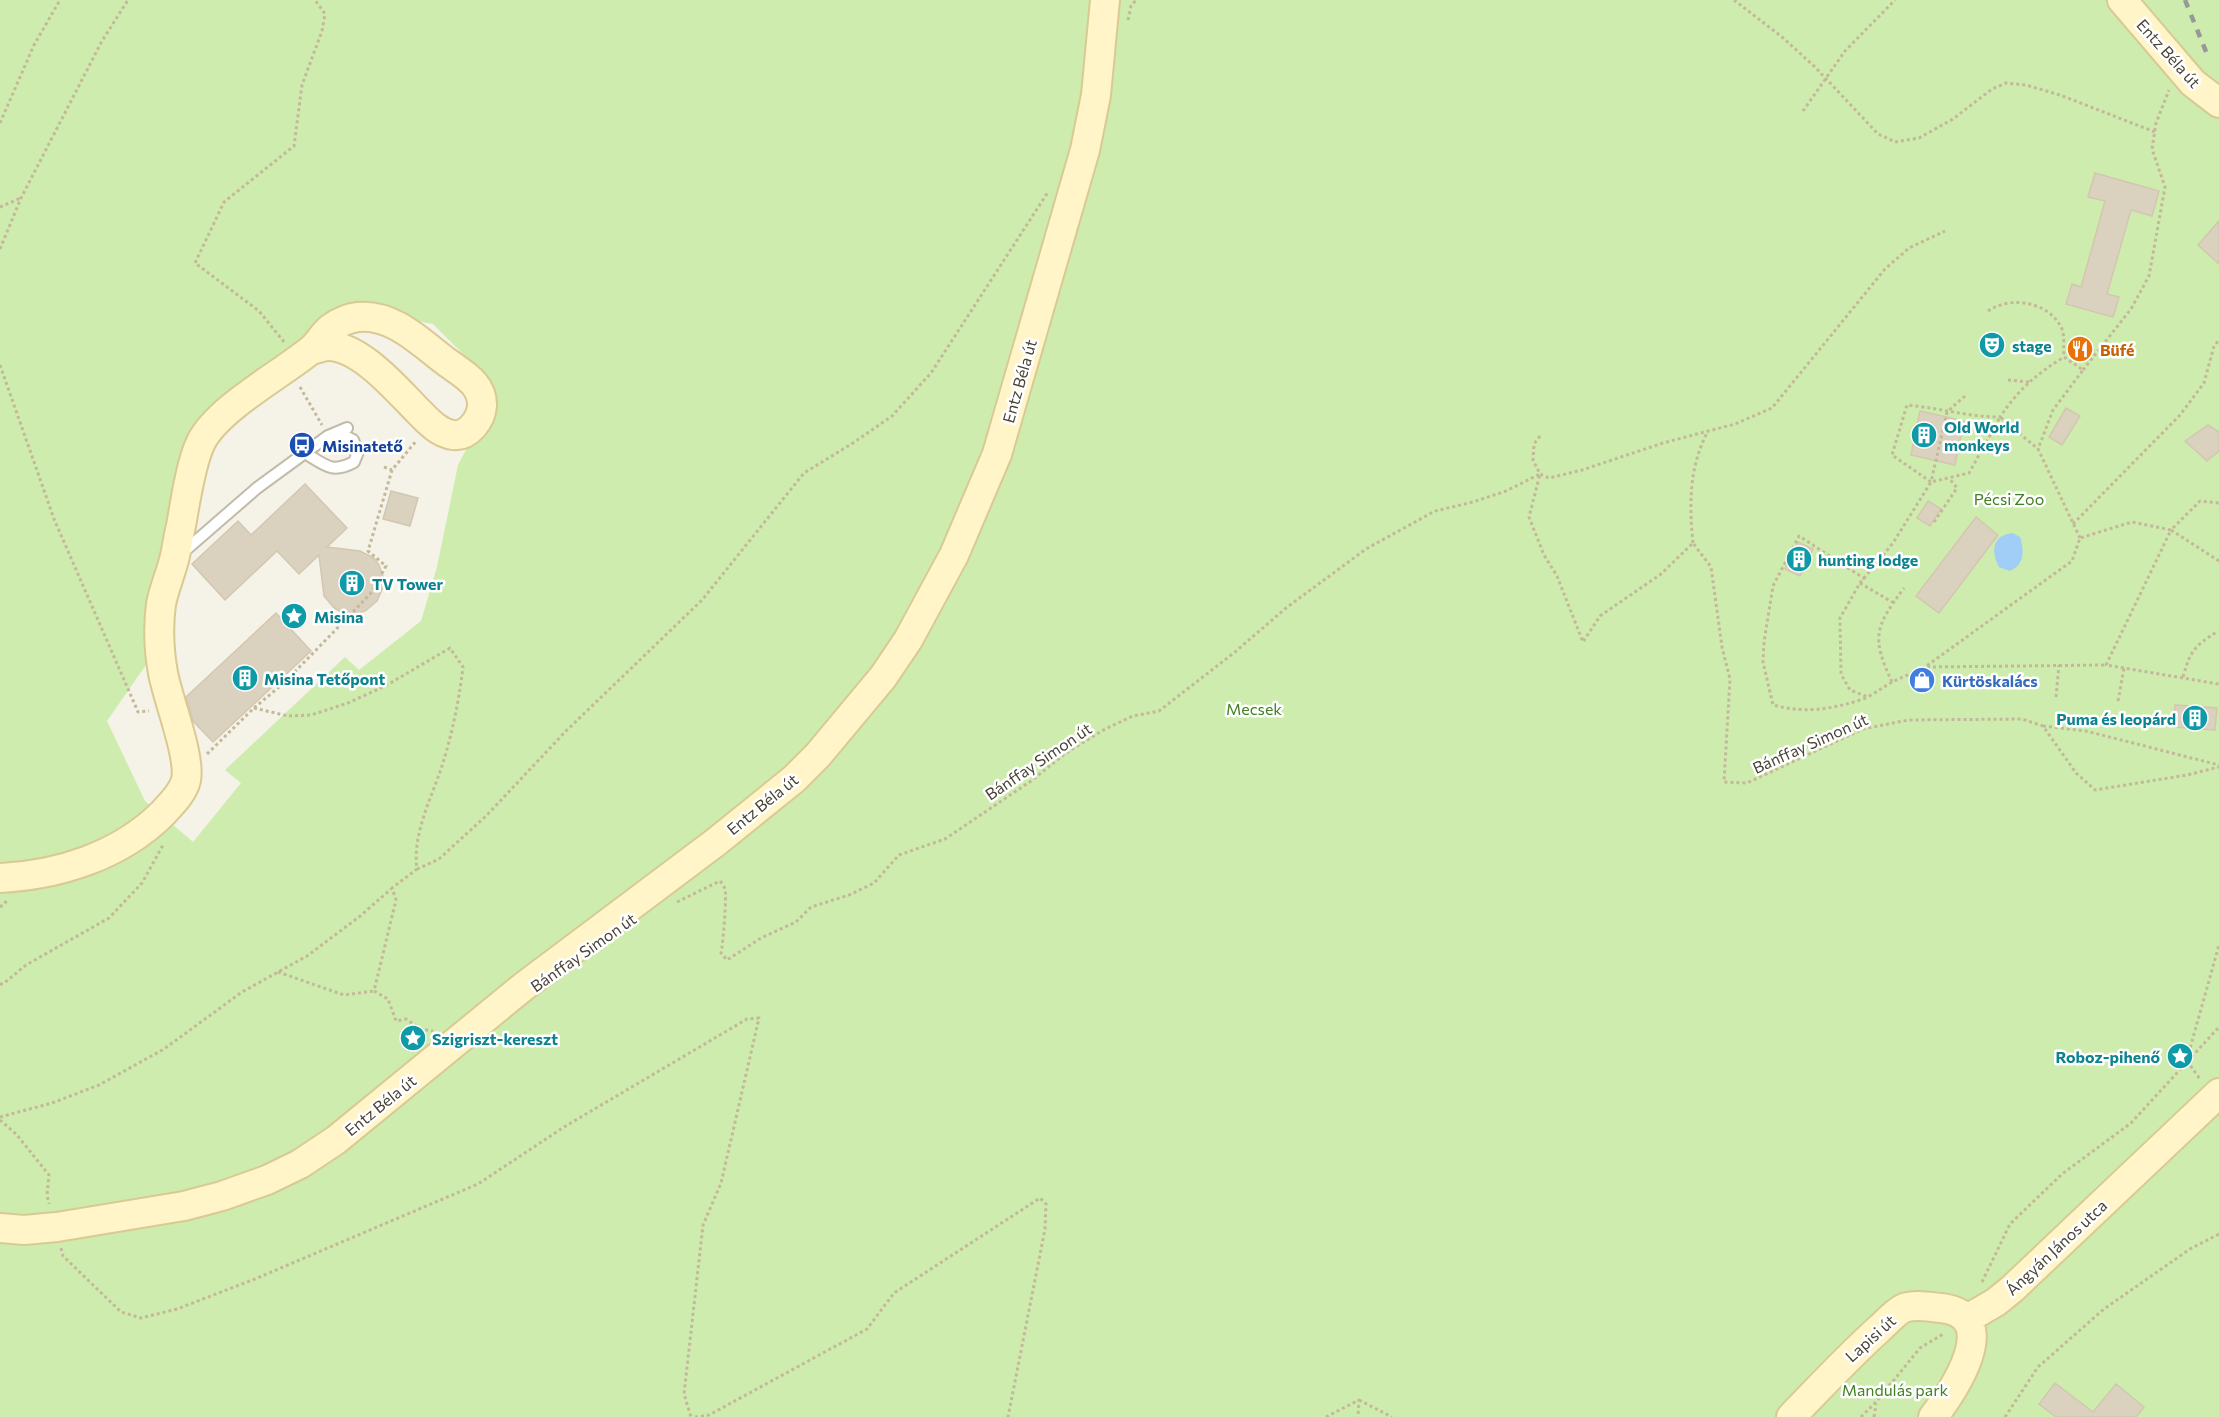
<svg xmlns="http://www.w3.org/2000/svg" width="2219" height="1417" font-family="Commissioner,sans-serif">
<rect width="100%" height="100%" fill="#f5f2e8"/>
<path fill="#cdecae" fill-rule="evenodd" d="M0 0H2219V1417H0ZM362 311 433 324 470 361 488 395V408L458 465 437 567 421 621 359 670 345 657 225 770 241 783 193 842 145 801 107 721 159 646 215 423Z"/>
<path fill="#a0cef6" d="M2013 533 2020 537C2024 551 2025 564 2010 571L1999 567C1990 550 1993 535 2013 533Z"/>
<path fill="#dbd1bf" stroke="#d3c7af" stroke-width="1.5" d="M2095 173 2159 191 2152 216 2131 210 2107 294 2119 297 2113 317 2066 304 2072 284 2081 287 2105 201 2088 197Z
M2219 221V264L2198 245Z
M2077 339 2091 349 2083 360 2069 350Z
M2066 408 2080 416 2062 445 2049 437Z
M1920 411 1964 421 1955 465 1911 455Z
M2208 425 2219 432V451L2207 461 2185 441Z
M305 484 347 528 327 547 360 551 374 558 379 565 384 579 383 587 377 601 365 611 357 613 341 612 334 608 324 596 319 555 299 574 277 551 225 600 192 564 238 521 251 535Z
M391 491 418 498 410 526 383 519Z
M1928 501 1941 509 1930 526 1917 518Z
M1976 517 1998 535 1939 613 1916 596Z
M1798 542 1813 549 1800 576 1785 569Z
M276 613 311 651 213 742 193 721 186 697Z
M2175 705 2217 708 2215 730 2173 727Z
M2055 1383 2093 1412 2116 1384 2144 1407 2136 1417H2056L2039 1404Z"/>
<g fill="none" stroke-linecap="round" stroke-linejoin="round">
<defs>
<path id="lane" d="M305 453C325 465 332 474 354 462L358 452 353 440 341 434 335 435
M181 554 257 488 328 436 347 428"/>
<path id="secondary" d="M2122 0 2193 83 2219 103
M0 878C59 875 120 856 163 813 171 804 183 793 186 780 191 757 168 700 163 673 159 651 158 627 161 604 164 589 170 575 174 560 177 549 178 537 181 526 185 503 191 462 201 442 218 408 282 374 312 349 319 343 323 334 331 328 338 323 349 318 358 317 393 313 422 344 448 363 463 374 483 384 482 406 481 420 468 437 453 435 439 433 429 422 420 413 398 391 361 346 328 346 323 346 316 349 311 350
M0 1228 24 1230 57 1227 184 1206 222 1196 267 1180 300 1164 336 1140 523 987 716 842 794 779 818 755 883 677 908 640 954 555 997 454 1085 150 1096 95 1105 0
M1967 1319 1996 1302 2012 1289 2219 1093
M1791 1417C1820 1387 1848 1357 1879 1329 1887 1322 1895 1312 1904 1308 1915 1304 1930 1307 1941 1308 2004 1315 1954 1391 1933 1417"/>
</defs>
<use href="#lane" stroke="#c2bbaa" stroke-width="14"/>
<use href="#secondary" stroke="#d9ca94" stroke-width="32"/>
<path stroke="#c5b89a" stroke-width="3" stroke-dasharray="3 3" stroke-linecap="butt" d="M1734 0 1782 37 1815 67 1878 134 1895 142 1919 138 1953 119 1992 89 2006 83 2026 85 2060 95 2155 132
M1128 20 1131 6 1136 0
M1803 111 1845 51 1895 0
M0 123 34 45 60 0
M0 207 21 198
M0 249 21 198 102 41 128 0
M1988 311C2011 295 2050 302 2062 329 2065 337 2063 348 2064 357
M284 342 259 311 195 263 224 202 294 146 302 85 322 31 325 14 315 0
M0 365 54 519 138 712 149 711
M2083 370 2131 309 2149 276 2165 187 2152 149 2156 123 2169 90
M2008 380 2029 382
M300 387 322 425
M1965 396 1947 412 1931 482 1892 455 1907 405C1939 408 1969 417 2000 417 2019 389 2035 375 2064 357L2083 370 2053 410 2038 449
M1540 436 1534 444 1533 460 1540 474 1549 478 1582 470 1663 443 1735 424 1772 408 1885 269 1909 248 1945 231
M384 467 392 470
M1934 522 1957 488 1949 478
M2073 524 2180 415 2204 383 2214 346 2219 340
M2080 538 2038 449 2000 417 1969 473 1931 482 1893 543 1860 583 1840 618 1841 674 1850 690 1868 697 1892 682 1925 667 2072 561 2080 538 2132 522 2171 530 2200 501 2219 503
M1693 543C1689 503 1689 467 1708 431
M2219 561 2171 530 2106 665 2219 684
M1865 579 1799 536 1773 586 1764 642 1763 662 1773 705C1806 714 1834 709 1866 698
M1860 583 1892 602
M1927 667 2106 665
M2183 677C2191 649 2194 647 2218 631
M1892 682C1871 637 1875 627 1904 588
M2056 697 2059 665
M2118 701 2124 668
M254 708 288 716 311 715 348 703 387 685 450 648 463 667C459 701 452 734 442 766 431 799 412 835 417 869L392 888 396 900 374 991 388 999 396 1021 406 1019 421 1029 433 1031
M2043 726 2086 731 2219 765
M207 754 254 708 285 682 351 614 372 592 386 566 368 551 392 470 417 440
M417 869 439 859 487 815 566 731 702 600 804 473 853 443 892 416 931 373 1048 192
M677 902 720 881C722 883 724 886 725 889 727 894 723 945 721 953L727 960 761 938 796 922 811 907 849 895 874 883 899 855 945 839 1031 781 1066 753 1105 729 1133 716 1159 711 1235 652 1286 608 1366 549 1435 511 1473 502 1506 491 1540 474 1529 517 1544 555 1557 576 1583 642 1600 616 1661 574 1693 543 1711 567 1722 647 1730 679 1724 782 1747 783 1863 729 1908 720 2022 719 2043 726 2076 773 2095 790 2187 775 2219 767
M0 907 8 900
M278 972 344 995 374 991
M0 984H3L26 965 109 918 142 883 163 845
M2187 1059 2219 945
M2187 1061 2200 1079
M0 1117 52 1103 99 1085 164 1049 242 992 307 956 359 917 391 889
M0 1120 17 1135 49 1175 47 1195 49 1204
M61 1248 63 1256 121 1312 141 1318 177 1309 255 1279 478 1184 564 1127 747 1019 759 1018 721 1183 703 1225 684 1394 691 1417
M1982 1282 2010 1224 2062 1174 2131 1123 2219 1027
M1359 1400 1392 1417
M695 1417 709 1415 867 1329 894 1293 1040 1198 1046 1204 1045 1229 1008 1417
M1326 1417 1359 1400 1358 1417
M1861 1417 1876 1402 1920 1348 1945 1333
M1874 1417 1876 1404
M2005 1417 2038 1367 2104 1309 2190 1249 2219 1234"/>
<use href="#lane" stroke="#fff" stroke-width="10"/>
<use href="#secondary" stroke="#fff5c8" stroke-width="28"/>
<path stroke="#989898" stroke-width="4.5" stroke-dasharray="8 8" stroke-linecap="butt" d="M2185 0 2209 59"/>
</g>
<defs>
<symbol id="theatre-disc" viewBox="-11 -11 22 22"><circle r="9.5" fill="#0f9aa8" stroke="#fff"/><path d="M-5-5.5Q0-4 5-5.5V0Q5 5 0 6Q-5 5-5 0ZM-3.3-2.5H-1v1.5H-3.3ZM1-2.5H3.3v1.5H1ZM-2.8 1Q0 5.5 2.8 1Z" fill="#fff"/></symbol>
<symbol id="restaurant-disc" viewBox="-11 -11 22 22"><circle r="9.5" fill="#e8710a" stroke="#fff"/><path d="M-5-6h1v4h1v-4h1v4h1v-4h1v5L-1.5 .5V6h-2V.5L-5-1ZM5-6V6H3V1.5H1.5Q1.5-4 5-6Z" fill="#fff"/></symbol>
<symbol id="building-disc" viewBox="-11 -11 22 22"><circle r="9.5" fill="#0f9aa8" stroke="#fff"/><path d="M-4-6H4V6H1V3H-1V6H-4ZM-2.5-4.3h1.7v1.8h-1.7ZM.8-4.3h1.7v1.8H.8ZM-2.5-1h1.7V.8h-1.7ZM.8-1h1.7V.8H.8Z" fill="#fff"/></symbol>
<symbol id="bus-disc" viewBox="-11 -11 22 22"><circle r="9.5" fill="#1a4fb4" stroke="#fff"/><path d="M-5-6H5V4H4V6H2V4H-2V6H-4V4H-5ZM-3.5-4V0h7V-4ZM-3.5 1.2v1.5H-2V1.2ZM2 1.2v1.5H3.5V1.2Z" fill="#fff"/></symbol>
<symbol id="sight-disc" viewBox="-11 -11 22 22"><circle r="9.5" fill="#0f9aa8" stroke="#fff"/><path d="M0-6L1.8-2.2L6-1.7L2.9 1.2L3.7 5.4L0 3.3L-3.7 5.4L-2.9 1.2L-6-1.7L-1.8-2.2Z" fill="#fff"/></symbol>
<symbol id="shop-disc" viewBox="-11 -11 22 22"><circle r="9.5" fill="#3f7fe0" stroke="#fff"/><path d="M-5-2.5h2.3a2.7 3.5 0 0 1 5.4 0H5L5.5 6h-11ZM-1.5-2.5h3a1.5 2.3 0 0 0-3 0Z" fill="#fff"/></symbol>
</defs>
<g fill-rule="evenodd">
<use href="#theatre-disc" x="1977" y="330" width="30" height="30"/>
<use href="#restaurant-disc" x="2065" y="334" width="30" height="30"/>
<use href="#building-disc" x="1909" y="420" width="30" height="30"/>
<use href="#bus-disc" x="287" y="430" width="30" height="30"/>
<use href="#building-disc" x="1784" y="544" width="30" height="30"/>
<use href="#building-disc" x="337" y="568" width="30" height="30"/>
<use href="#sight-disc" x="279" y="601" width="30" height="30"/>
<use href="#building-disc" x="230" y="663" width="30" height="30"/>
<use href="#shop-disc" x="1907" y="665" width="30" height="30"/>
<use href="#building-disc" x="2180" y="703" width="30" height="30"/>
<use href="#sight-disc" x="398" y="1023" width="30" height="30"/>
<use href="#sight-disc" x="2165" y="1041" width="30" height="30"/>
</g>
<g text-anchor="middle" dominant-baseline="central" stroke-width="5" stroke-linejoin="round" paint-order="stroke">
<g font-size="16" fill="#494336" stroke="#fff">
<text transform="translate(2169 53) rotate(48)">Entz Béla út</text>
<text transform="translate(1019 381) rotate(-74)">Entz Béla út</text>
<text transform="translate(1810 743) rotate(-24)">Bánffay Simon út</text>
<text transform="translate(1038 761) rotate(-34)">Bánffay Simon út</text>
<text transform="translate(762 804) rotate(-39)">Entz Béla út</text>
<text transform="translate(583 952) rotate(-35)">Bánffay Simon út</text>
<text transform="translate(380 1105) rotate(-39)">Entz Béla út</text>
<text transform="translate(2056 1247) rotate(-43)">Ángyán János utca</text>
<text transform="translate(1870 1338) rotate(-42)">Lapisi út</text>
</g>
<g font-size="16" font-weight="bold" fill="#0d838f" stroke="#fff" text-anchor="start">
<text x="2012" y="345">stage</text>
<text x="1944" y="426">Old World<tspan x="1944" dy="18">monkeys</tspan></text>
<text x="1818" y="559">hunting lodge</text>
<text x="372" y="583">TV Tower</text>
<text x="314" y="616">Misina</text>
<text x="264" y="678">Misina Tetőpont</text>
<text x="2176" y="718" text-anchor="end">Puma és leopárd</text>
<text x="432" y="1038">Szigriszt-kereszt</text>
<text x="2160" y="1056" text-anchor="end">Roboz-pihenő</text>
</g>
<g font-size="16" font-weight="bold" fill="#c56008" stroke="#fff" text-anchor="start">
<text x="2100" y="349">Büfé</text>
</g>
<g font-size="16" font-weight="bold" fill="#164399" stroke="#fff" text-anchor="start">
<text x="322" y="445">Misinatető</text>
</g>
<g font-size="16" fill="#428024" stroke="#fff">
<text x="2009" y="498">Pécsi Zoo</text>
<text x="1254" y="708">Mecsek</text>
<text x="1895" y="1389">Mandulás park</text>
</g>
<g font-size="16" font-weight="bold" fill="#366cbe" stroke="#fff" text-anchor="start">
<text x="1942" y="680">Kürtöskalács</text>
</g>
</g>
</svg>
